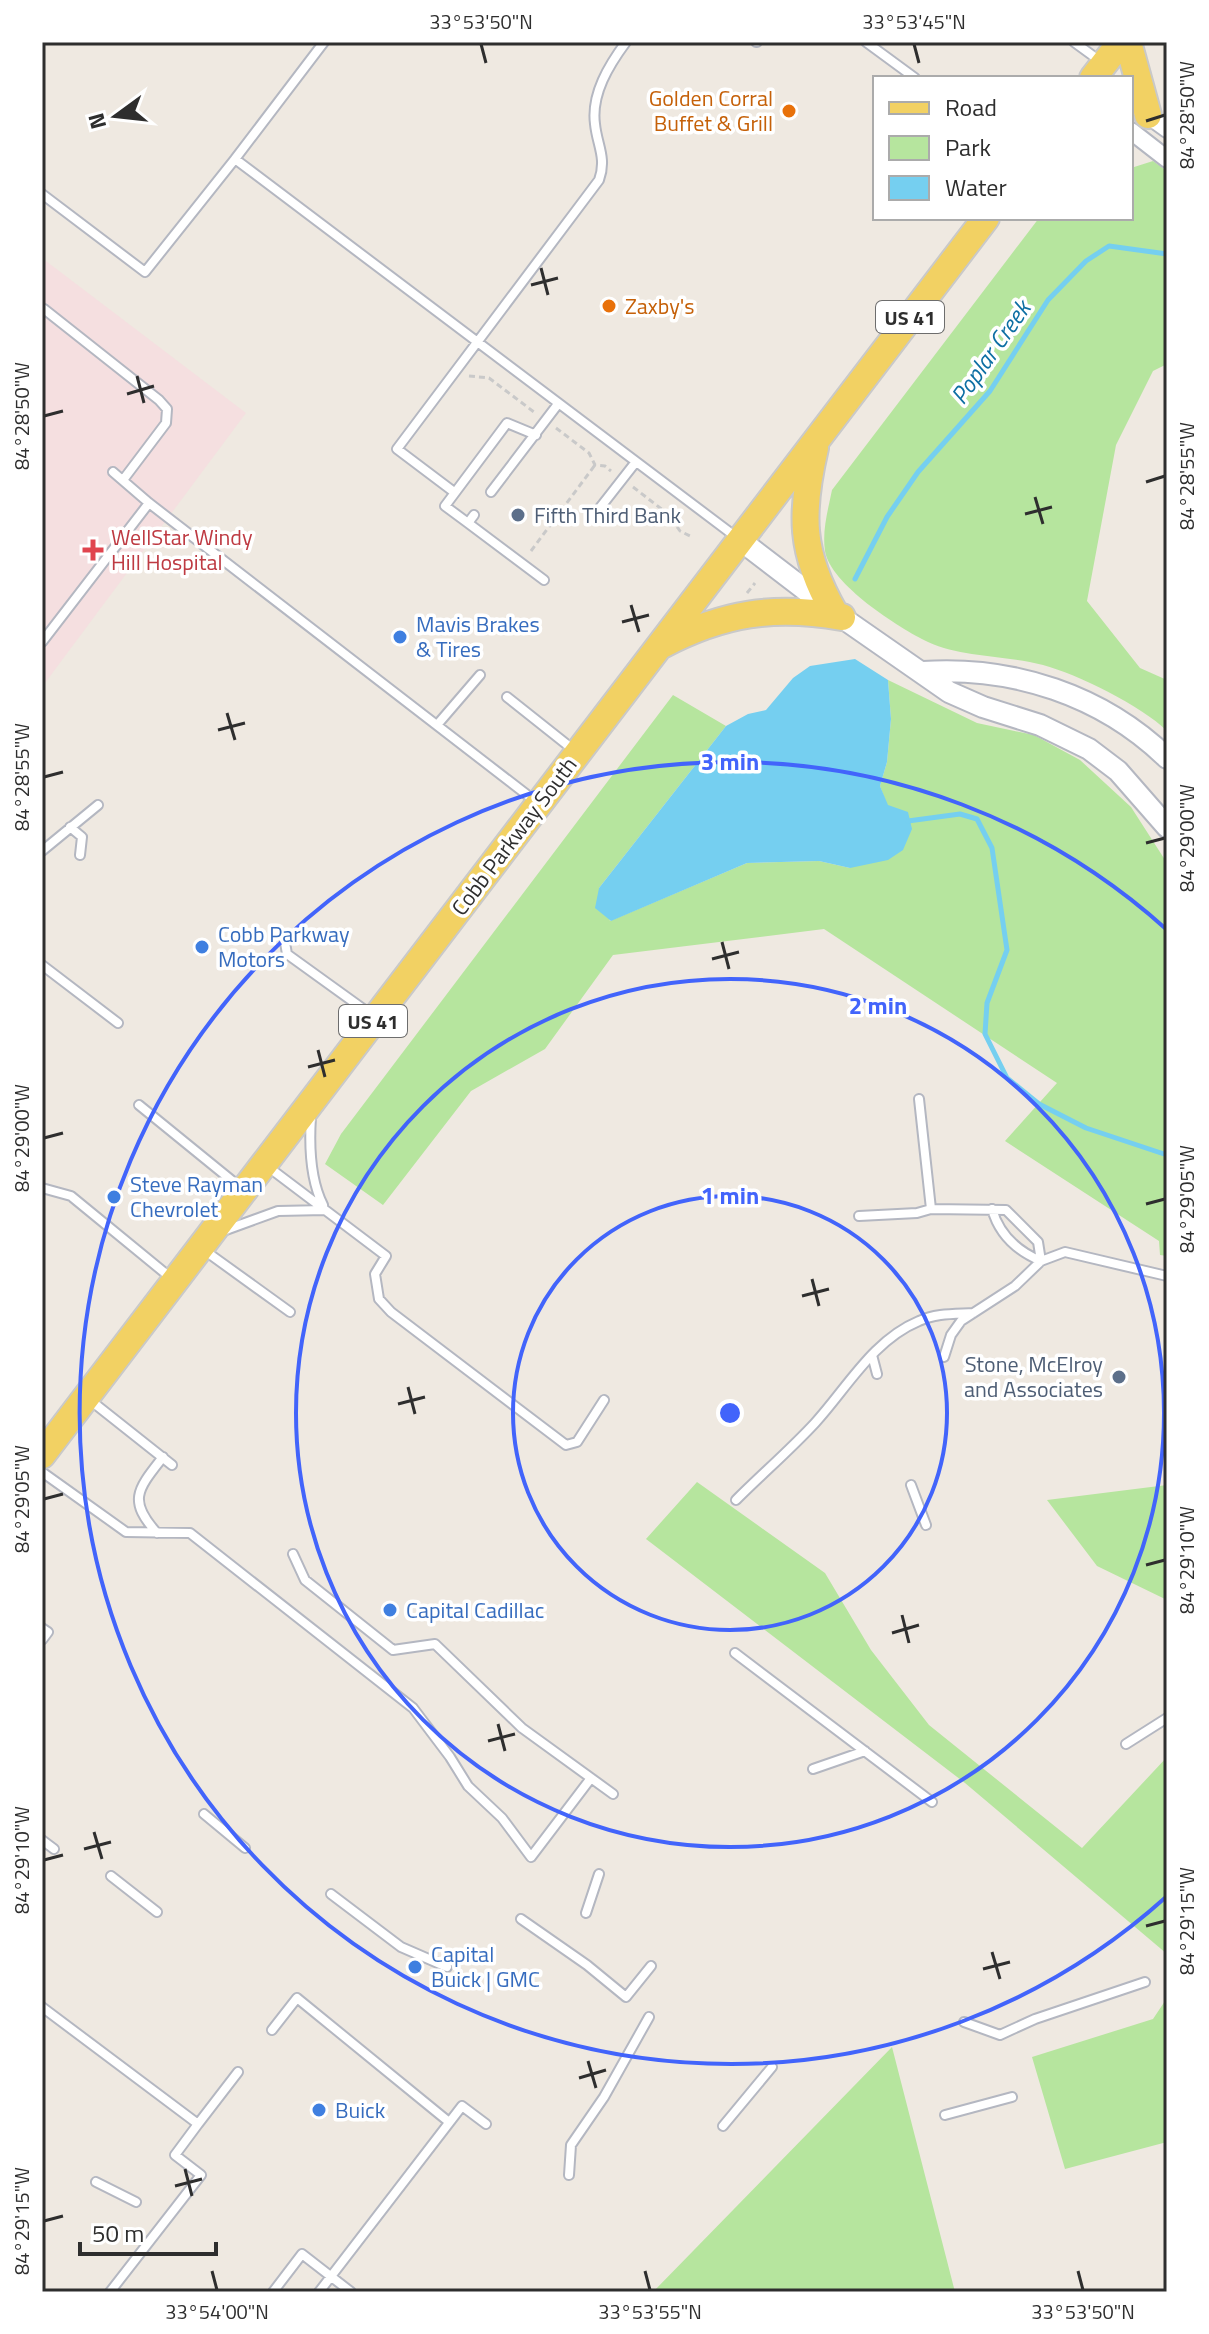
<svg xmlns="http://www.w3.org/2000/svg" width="1209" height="2334" font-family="'Titillium Web',sans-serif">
<rect width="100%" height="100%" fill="#efe9e1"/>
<path fill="#f5dfe0" d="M42 258 246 413 42 687Z"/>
<path fill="#b6e59e" d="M1153 161 1167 171V364L1153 371 1116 445 1087 601 1140 668 1167 680V731C1142 706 1077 674 1043 665 1006 655 963 658 928 642 899 628 830 584 825 551 822 530 828 510 832 490L1039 218H1131V168Z
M888 680 977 723 1034 735 1080 760 1131 807 1167 863V1256L1160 1255 1159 1241 1005 1141 1057 1083 824 929 613 955 545 1049 471 1091 383 1205 325 1164 341 1134 673 695 726 726 599 888 610 921 747 863 819 861 850 868 887 805 880 786 887 762 891 719Z
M697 1482 825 1573 871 1650 929 1725 1082 1848 1167 1757V1954L965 1783 646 1539Z
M1167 1485V1600L1097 1566 1047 1500Z
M1167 1998V2142L1065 2169 1032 2057 1153 2019Z
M892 2047 955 2292H653Z"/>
<path fill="#75cff0" d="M855 659 888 680 891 719 887 762 880 786 888 805 908 812 912 829 903 850 888 860 850 868 819 861 747 863 611 921 595 908 599 888 726 726 748 714 766 710 793 678 810 666Z"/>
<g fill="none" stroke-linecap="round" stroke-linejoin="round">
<path stroke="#75cff0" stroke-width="5" d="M855 579 887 517 918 472 990 391 1048 300 1086 261 1109 246 1167 254
M908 821 960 814 977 819 992 848 1007 950 987 1003 985 1034 1007 1078 1039 1104 1086 1128 1167 1155"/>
<defs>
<path id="service" d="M756 42H757
M866 42 915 78
M1074 42 1100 61
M235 159 736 537
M42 194 145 272 235 159 324 42
M44 309 159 400 167 409 166 423 123 480
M113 472 149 503 535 801
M454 492 397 449 599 180C607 158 597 145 595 124 591 94 609 65 626 42
M491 492 558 404
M599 509 635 463
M474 515 468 523 544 580
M468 523 445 506 507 423 536 435
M42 642 149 503
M507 697 575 751
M437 725 480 675
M70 827 82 837 80 855
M42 851 98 805
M284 937 287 954 373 1016
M42 965 118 1023
M919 1099 931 1209
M139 1105 241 1188
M311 1117C309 1147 310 1179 323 1205
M267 1166 386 1256 375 1274 379 1299 391 1312 566 1445 577 1442 604 1400
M42 1188 71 1196 171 1278
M992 1209C999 1234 1017 1251 1041 1261
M859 1216 917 1213 931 1209 1006 1210 1038 1242 1041 1261
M223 1231 278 1211 325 1210
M204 1250 290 1312
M872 1355 877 1374
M944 1357 951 1335 961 1321 1015 1286 1041 1261 1065 1252 1167 1276
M90 1400 172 1465
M42 1472 126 1532 190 1533 413 1708 450 1757 468 1786 502 1818 531 1857 591 1778
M911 1485 926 1525
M736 1500C762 1474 790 1450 815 1423 847 1388 873 1340 919 1321 936 1313 954 1314 973 1313
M157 1533C127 1500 138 1489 163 1457
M293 1554 305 1580 393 1650 435 1644 522 1728 613 1794
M42 1628 48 1632 42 1640
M735 1653 932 1802
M1126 1744 1167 1718
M813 1769 865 1751
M204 1814 245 1848
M42 1840 54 1849
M111 1876 157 1912
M331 1894 401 1947 447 1967
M586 1913 599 1874
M521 1919 587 1965 626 1997 651 1966
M42 2007 198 2124 175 2155 201 2175 110 2292
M964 2022 1000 2035 1035 2019 1145 1982
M272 2030 297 1998 449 2122
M945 2115 1012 2097
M198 2124 238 2072
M723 2126 772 2067
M569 2175 571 2145 604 2097 649 2017
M96 2182 136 2202
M273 2292 302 2254 351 2292
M319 2292 462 2106 486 2124"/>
<path id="minor" d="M1142 111 1167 129
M1131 131 1167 159"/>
<path id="tertiary" d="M740 540 834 612 949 692 983 707 1040 725 1089 749 1118 771 1167 827
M923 672C1013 666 1102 695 1167 758"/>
<path id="primary" d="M1128 42 1148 115
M1093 78 1121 42
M815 448C800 513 800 553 834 612
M662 645C723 613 774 605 842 617
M42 1455 986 218"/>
</defs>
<use href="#service" stroke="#b4b7c1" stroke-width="12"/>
<use href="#minor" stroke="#b4b7c1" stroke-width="20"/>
<use href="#tertiary" stroke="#b4b7c1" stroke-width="24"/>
<use href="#primary" stroke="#c9c9c9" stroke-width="30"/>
<path stroke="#c9c9c9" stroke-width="3" stroke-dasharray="6 4" stroke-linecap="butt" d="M469 376 489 378 534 412
M556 428 589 453 595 465 605 466 611 471
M633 487 668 514 680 531 690 536
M531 551 595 465
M747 593 755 583"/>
<use href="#service" stroke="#fff" stroke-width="8"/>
<use href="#minor" stroke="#fff" stroke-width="16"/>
<use href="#tertiary" stroke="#fff" stroke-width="20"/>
<use href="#primary" stroke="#f2d163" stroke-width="26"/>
</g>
<path fill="none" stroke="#2e2e2e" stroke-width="3" d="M481 44 486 63M914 44 919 63M1146 121 1165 115M541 268 548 295M531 285 558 278M137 376 144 403M127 394 154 386M44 416 63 411M1146 482 1165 476M1035 497 1043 524M1025 514 1052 507M631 605 639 632M622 622 649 615M227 713 235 740M218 730 245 723M44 777 63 772M1146 843 1165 838M722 942 729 969M712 959 739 952M318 1050 325 1077M308 1067 335 1060M44 1138 63 1133M1146 1204 1165 1199M812 1279 819 1306M802 1296 829 1289M408 1387 415 1414M398 1404 425 1397M44 1499 63 1494M1146 1565 1165 1560M902 1615 909 1643M892 1633 919 1625M498 1724 505 1751M488 1741 515 1734M94 1832 102 1859M84 1849 111 1842M44 1860 63 1855M1146 1926 1165 1921M992 1952 1000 1979M983 1969 1010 1962M588 2061 596 2088M579 2078 606 2070M185 2169 192 2196M175 2186 202 2179M44 2221 63 2216M212 2271 217 2290M645 2271 650 2290M1078 2271 1083 2290"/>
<g fill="none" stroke="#4264fb" stroke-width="4">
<circle cx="730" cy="1413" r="217"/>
<circle cx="730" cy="1413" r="434"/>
<path d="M1166 1897A651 651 0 1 1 1166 929"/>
</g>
<g fill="#e8710a" stroke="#fff" stroke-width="3">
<circle cx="789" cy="111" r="8"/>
<circle cx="609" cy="306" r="8"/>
</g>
<g fill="#5c6f8a" stroke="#fff" stroke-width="3">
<circle cx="518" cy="515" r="8"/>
<circle cx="1119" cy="1377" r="8"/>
</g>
<path fill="#e0444e" stroke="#fff" stroke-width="3" d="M89 538h8v8h8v8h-8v8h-8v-8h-8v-8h8z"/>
<g fill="#3f7fe0" stroke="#fff" stroke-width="3">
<circle cx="400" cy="637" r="8"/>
<circle cx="202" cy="947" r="8"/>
<circle cx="114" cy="1197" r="8"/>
<circle cx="390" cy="1610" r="8"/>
<circle cx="415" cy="1967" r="8"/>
<circle cx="319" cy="2110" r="8"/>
</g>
<g text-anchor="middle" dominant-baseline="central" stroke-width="7" stroke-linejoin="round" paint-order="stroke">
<g fill="#fff" stroke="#6d6d6d" stroke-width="2">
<rect x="876" y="301" width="68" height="32" rx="6"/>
<rect x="339" y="1005" width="68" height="32" rx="6"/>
</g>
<g font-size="20" font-weight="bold" fill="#2e2e2e">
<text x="910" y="317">US 41</text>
<text x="373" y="1021">US 41</text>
</g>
<g font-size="22" fill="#c56008" stroke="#fff" text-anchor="end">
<text x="773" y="98">Golden Corral<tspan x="773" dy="25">Buffet &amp; Grill</tspan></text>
<text x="625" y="306" text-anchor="start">Zaxby's</text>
</g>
<g font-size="22" fill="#4e5e75" stroke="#fff" text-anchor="start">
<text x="534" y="515">Fifth Third Bank</text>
<text x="1103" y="1364" text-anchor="end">Stone, McElroy<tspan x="1103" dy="25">and Associates</tspan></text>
</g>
<g font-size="22" fill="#be3a42" stroke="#fff" text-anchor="start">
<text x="111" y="537">WellStar Windy<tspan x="111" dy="25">Hill Hospital</tspan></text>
</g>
<g font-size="22" fill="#366cbe" stroke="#fff" text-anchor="start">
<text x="416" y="624">Mavis Brakes<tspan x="416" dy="25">&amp; Tires</tspan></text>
<text x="218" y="934">Cobb Parkway<tspan x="218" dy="25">Motors</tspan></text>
<text x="130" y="1184">Steve Rayman<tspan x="130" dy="25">Chevrolet</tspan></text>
<text x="406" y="1610">Capital Cadillac</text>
<text x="431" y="1954">Capital<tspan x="431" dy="25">Buick | GMC</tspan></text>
<text x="335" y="2110">Buick</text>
</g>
<g font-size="22" fill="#2e2e2e" stroke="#fff">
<text transform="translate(514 836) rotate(-53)">Cobb Parkway South</text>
</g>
<g font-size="24" font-style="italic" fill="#0d6fa3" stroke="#fff">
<text transform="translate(990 352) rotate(-55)">Poplar Creek</text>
</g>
</g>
<circle cx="730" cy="1413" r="12" fill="#4264fb" stroke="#fff" stroke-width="4"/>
<g font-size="24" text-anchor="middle" font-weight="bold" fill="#4264fb" stroke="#fff" stroke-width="7" stroke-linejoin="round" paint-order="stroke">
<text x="730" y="770">3 min</text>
<text x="878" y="1014">2 min</text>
<text x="730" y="1204">1 min</text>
</g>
<rect width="1209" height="2334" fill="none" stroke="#ffffff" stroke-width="88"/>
<rect x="873" y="76" width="260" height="144" fill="#ffffff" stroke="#ababab" stroke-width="2"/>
<rect x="889" y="102" width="40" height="12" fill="#f2d163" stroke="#ababab" stroke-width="2"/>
<text x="945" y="116" font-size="24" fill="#2e2e2e">Road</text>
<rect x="889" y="136" width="40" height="24" fill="#b6e59e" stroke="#ababab" stroke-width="2"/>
<text x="945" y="156" font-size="24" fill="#2e2e2e">Park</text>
<rect x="889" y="176" width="40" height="24" fill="#75cff0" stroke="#ababab" stroke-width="2"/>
<text x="945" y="196" font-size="24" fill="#2e2e2e">Water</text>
<g transform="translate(116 116) rotate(255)" stroke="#ffffff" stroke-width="6" paint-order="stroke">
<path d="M0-6L14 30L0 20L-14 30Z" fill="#2e2e2e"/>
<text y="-12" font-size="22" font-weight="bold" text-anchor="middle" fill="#2e2e2e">N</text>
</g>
<path d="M80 2242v12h136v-12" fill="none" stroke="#2e2e2e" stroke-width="4"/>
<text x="92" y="2242" font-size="24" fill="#2e2e2e" stroke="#ffffff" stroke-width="6" paint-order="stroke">50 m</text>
<rect x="44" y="44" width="1121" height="2246" fill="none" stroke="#2e2e2e" stroke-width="3"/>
<g font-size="20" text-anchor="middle" fill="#2e2e2e">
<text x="481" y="29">33°53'50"N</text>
<text x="914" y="29">33°53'45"N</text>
<text transform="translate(1187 115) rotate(-90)" y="7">84°28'50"W</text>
<text transform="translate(22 416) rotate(-90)" y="7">84°28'50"W</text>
<text transform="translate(1187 476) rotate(-90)" y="7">84°28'55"W</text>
<text transform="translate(22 777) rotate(-90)" y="7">84°28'55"W</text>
<text transform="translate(1187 838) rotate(-90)" y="7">84°29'00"W</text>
<text transform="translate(22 1138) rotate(-90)" y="7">84°29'00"W</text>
<text transform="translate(1187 1199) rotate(-90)" y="7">84°29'05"W</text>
<text transform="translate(22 1499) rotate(-90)" y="7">84°29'05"W</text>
<text transform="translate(1187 1560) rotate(-90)" y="7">84°29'10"W</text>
<text transform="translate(22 1860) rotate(-90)" y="7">84°29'10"W</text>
<text transform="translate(1187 1921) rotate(-90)" y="7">84°29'15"W</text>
<text transform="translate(22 2221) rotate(-90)" y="7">84°29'15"W</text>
<text x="217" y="2319">33°54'00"N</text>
<text x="650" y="2319">33°53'55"N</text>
<text x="1083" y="2319">33°53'50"N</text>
</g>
</svg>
